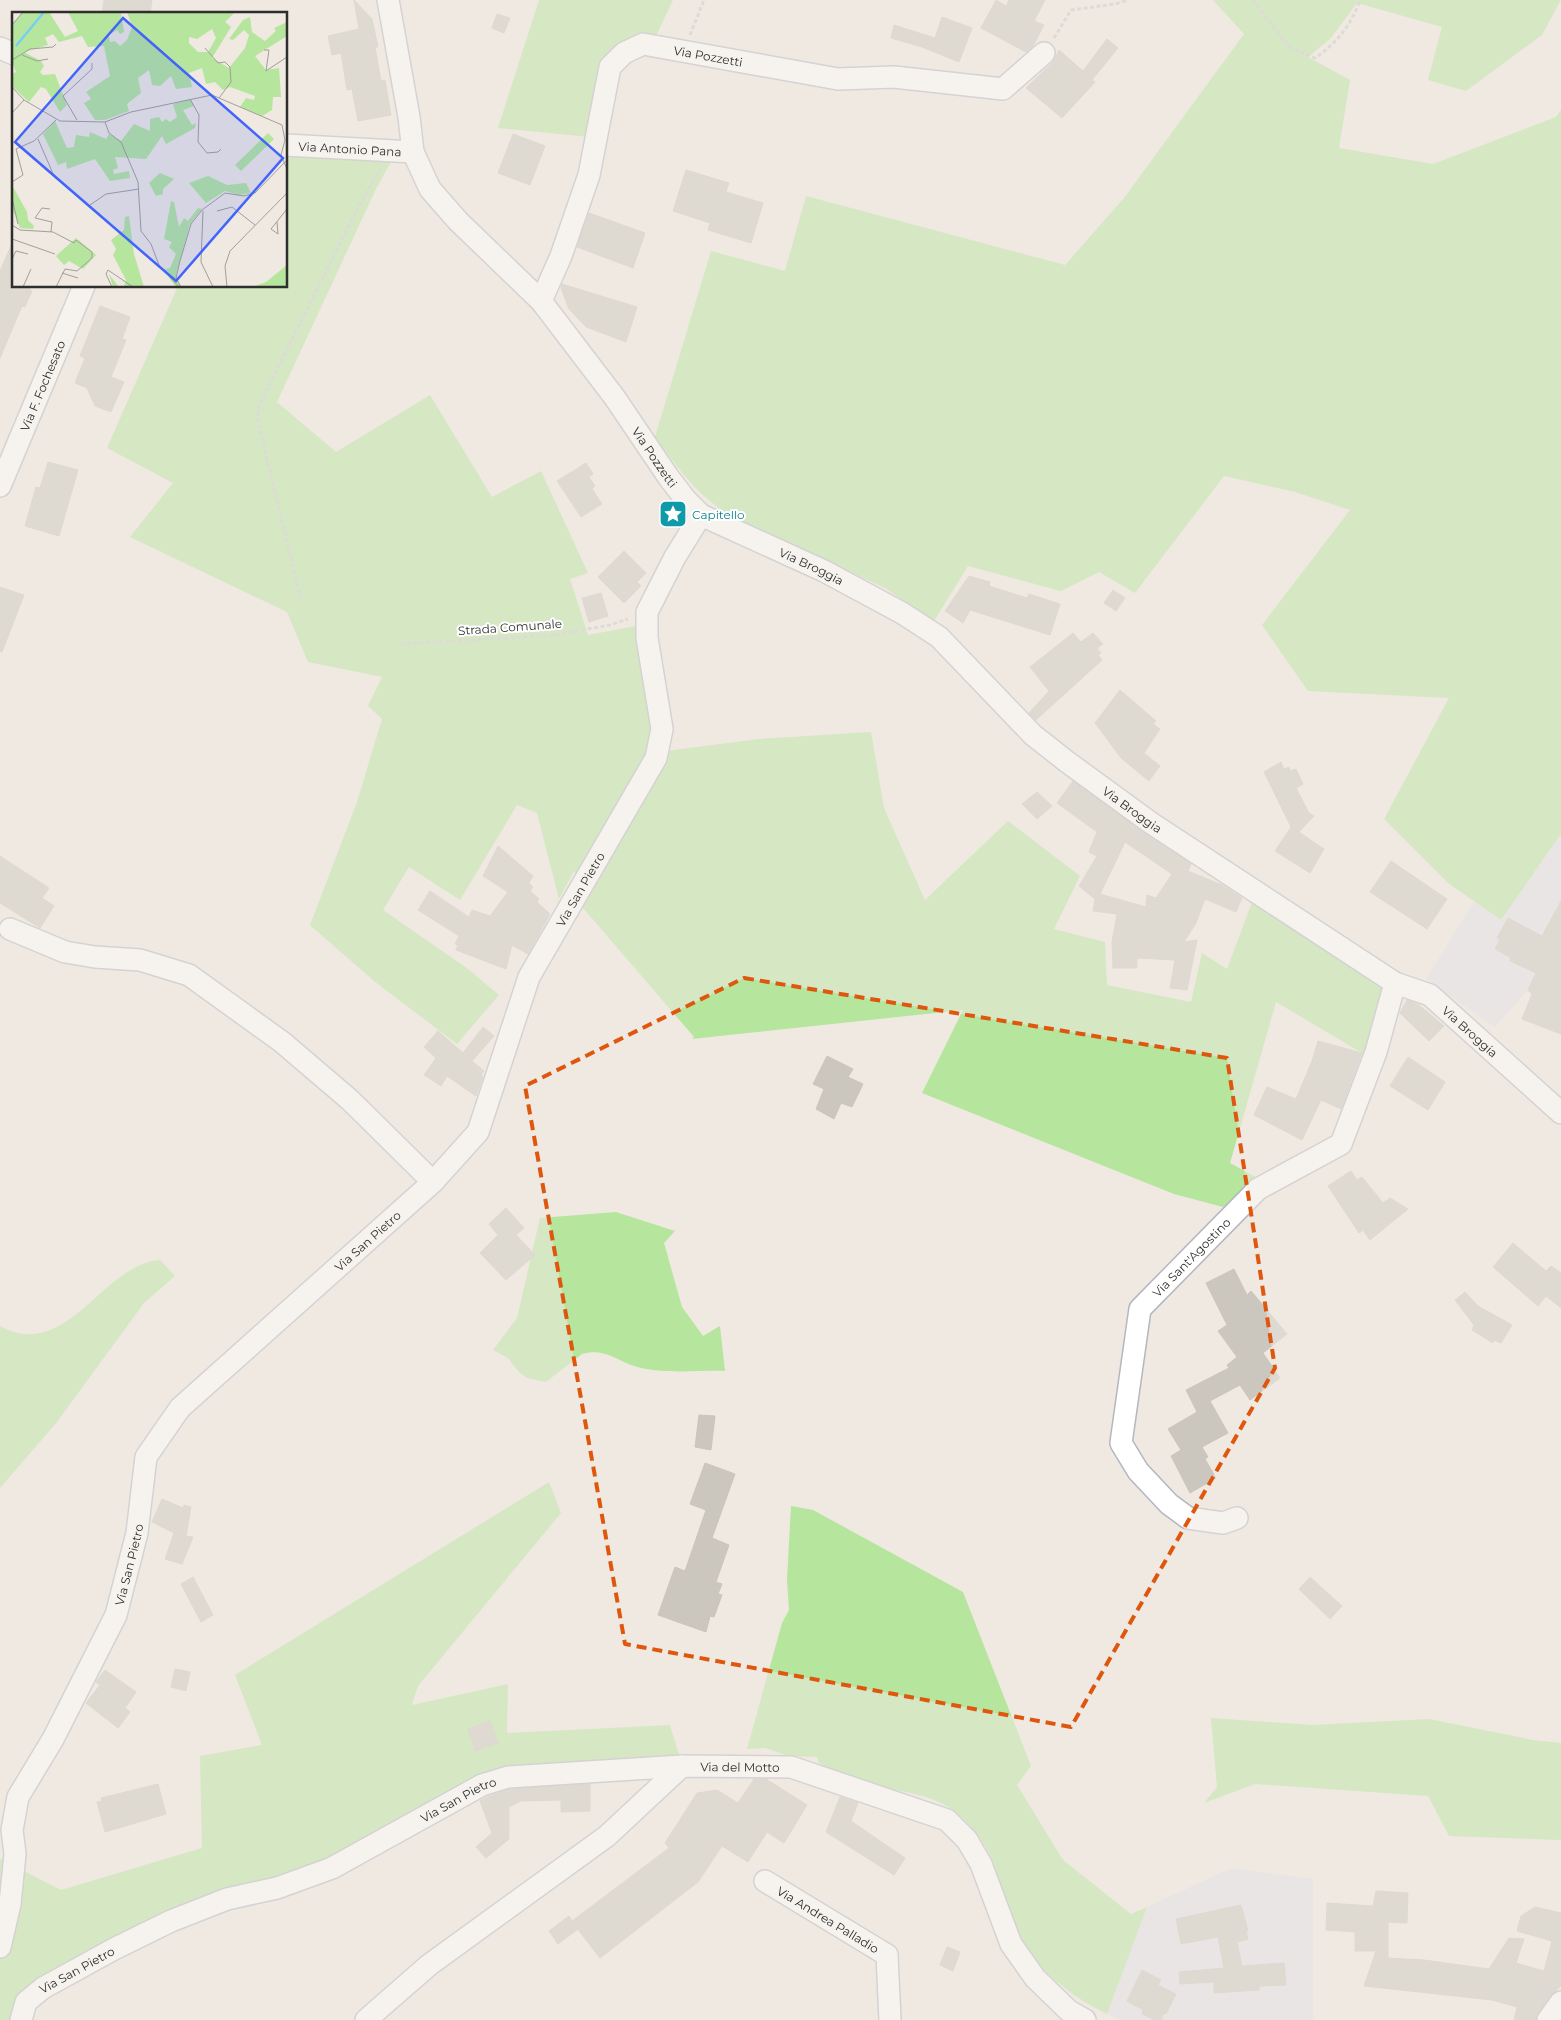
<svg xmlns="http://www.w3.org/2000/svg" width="1561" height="2020" font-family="Montserrat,sans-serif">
<rect width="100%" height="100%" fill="#efe9e1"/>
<path fill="#e3e1e8" d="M1561 834V1008L1528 990 1495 1027 1426 979 1474 901 1501 920Z
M1231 1868 1313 1879V2020H1120L1107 2014 1147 1907Z"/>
<path fill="#b6e59e" d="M539 0H673L656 36 616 58 590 137 498 128Z
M1213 0H1561L1542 35 1466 91 1428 80 1442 27 1357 3 1331 38 1308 57 1350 80 1339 148 1433 164 1556 117 1561 110V834L1501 920 1448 883 1384 819 1449 698 1308 691 1262 625 1350 510 1295 492 1224 476 1135 593 1099 572 1061 591 968 566 934 621 885 588 737 520C697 496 682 473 655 437L711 251 785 271 806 196 1065 265 1124 198 1244 34Z
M286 150 396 153 376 189 277 402 336 452 430 395 492 497 541 471 588 573 570 579 588 635 646 624 666 751 759 739 871 732 884 808 925 900 1008 821 1080 876 1054 929 1105 942 1107 985 1191 1002 1202 953 1227 969 1255 894 1398 984 1374 1060 1276 1002 1230 1163 1263 1181 1223 1207 1174 1194 922 1093 963 1010 692 1039 694 1037 571 894 579 878 574 871 559 899 537 813 517 805 460 900 409 867 383 910 468 969 499 995 457 1044 374 981 310 925 357 802 382 719 368 706 382 677 308 662 287 612 130 537 173 483 107 448 178 286H286Z
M616 1212 675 1231 664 1243 682 1307 703 1336 720 1326 725 1371C695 1370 659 1375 631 1365 614 1358 601 1348 582 1354L546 1382 527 1378 518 1371 508 1358 493 1350 517 1318 540 1218Z
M160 1260 175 1276 144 1303 57 1422 0 1488V1326C67 1363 102 1264 160 1260Z
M549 1482 561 1513 418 1686 412 1705 508 1684 507 1733 670 1725 680 1758 526 1765 503 1768 393 1833 48 1980 20 2020H0V1859L61 1890 202 1848 200 1756 262 1745 235 1675Z
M791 1506 813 1510 963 1592 1031 1766 1017 1785 1063 1860 1131 1914 1147 1907 1107 2014C1060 1991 1019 1954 1003 1903 1000 1893 999 1883 997 1873 991 1851 977 1831 960 1816 934 1792 901 1793 868 1784 852 1780 834 1771 819 1763L817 1757 789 1756 765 1748 747 1749 782 1623 789 1610 787 1580Z
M1211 1718 1312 1725 1429 1719 1533 1740 1561 1743V1840L1449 1836 1428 1796 1255 1784 1204 1803 1217 1787Z"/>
<path fill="#cbc7bf" stroke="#cbc5ba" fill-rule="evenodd" d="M104 0H152L150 14H102Z
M354 0 372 19 378 47H375L381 81 385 80 391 115 358 121 352 89 347 90 341 53 332 55 328 36 359 29Z
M996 0 1006 6 1009 0H1045L1034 21 1044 25 1033 46 1026 52 981 28Z
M497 14 510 18 504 33 492 28Z
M942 17 972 28 959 62 922 47 891 38 894 25 935 38Z
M1107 39 1118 48 1092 80 1095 82 1062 118 1026 88 1053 62 1059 50 1083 71Z
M513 134 545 146 530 185 498 173Z
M686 170 729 183 726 192 763 203 751 243 708 230 710 223 673 211Z
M589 213 645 233 633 268 577 247Z
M14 239V286H31L29 290 32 291 25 307 22 306 0 358V271Z
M562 284 637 307 626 342 586 327 569 309 561 288Z
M100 306 130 317 122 339 126 340 111 377 124 382 111 412 95 406 87 388 75 383 85 358 80 356Z
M48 462 78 470 59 536 25 526 36 487 40 488Z
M586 463 593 474 589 477 595 486 592 489 602 504 581 517 557 481Z
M624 551 646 573 637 582 641 586 624 603 598 577Z
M969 576 990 582 989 586 1027 598 1029 594 1060 604 1050 635 970 610 963 623 945 611Z
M0 587 24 595 2 652 0 651Z
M1113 590 1125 598 1116 611 1104 603Z
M601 593 608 616 589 622 582 598Z
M1073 633 1081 642 1093 633 1103 644 1097 648 1101 653 1098 655 1102 660 1036 720 1029 713 1049 691 1030 667Z
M1120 690 1156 721 1153 724 1160 729 1144 753 1160 766 1149 781 1121 758 1095 723Z
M1281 762 1284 769 1289 767 1290 771 1296 769 1303 784 1296 788 1309 813 1314 816 1299 832 1324 849 1310 873 1275 851 1291 827 1264 772Z
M1073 781 1191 864 1188 871 1222 885 1242 898 1236 912 1205 899 1196 923 1184 942 1197 940 1187 990 1170 988 1175 960 1137 958V968H1113L1112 942 1117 914 1093 911 1095 899 1079 886 1097 856 1089 852 1097 832 1057 803ZM1125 842 1172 874 1156 898 1147 895 1146 907 1100 894Z
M1037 792 1052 806 1037 819 1022 804Z
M498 846 533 876 529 883 533 887 530 891 539 899 537 902 550 914 528 954 512 945 506 969 456 950 458 945 455 944 459 936 418 910 430 891 469 917 472 910 490 916 508 892 483 876Z
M0 856 49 888 42 898 54 906 40 928 0 903Z
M1391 861 1447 899 1427 929 1370 892Z
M1561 901V1034L1522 1019 1532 994 1528 990 1536 973 1510 961 1511 958 1495 949 1500 939 1497 938 1508 918 1542 936Z
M1407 1000 1419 1005 1444 1026 1429 1041 1400 1013Z
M483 1027 494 1036 472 1061 484 1071 481 1074 483 1077 476 1096 447 1076 441 1086 424 1075 436 1058 424 1047 438 1031 463 1053Z
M1318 1041 1362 1053 1341 1109 1321 1100 1302 1140 1254 1115 1267 1087 1296 1099 1312 1061Z
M827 1056 853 1069 848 1077 863 1084 852 1107 841 1103 834 1119 816 1109 824 1089 813 1084Z
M1408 1057 1445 1082 1428 1110 1390 1086Z
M1351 1171 1357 1180 1362 1177 1383 1203 1390 1198 1408 1209 1370 1240 1363 1230 1359 1233 1328 1186Z
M506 1208 524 1228 516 1235 535 1255 506 1280 480 1253 498 1235 489 1224Z
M1513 1243 1546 1271 1551 1266 1561 1273V1308L1546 1296 1538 1306 1493 1267Z
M1234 1269 1247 1295 1251 1291 1287 1334 1263 1353 1280 1378 1250 1400 1240 1385 1210 1401 1228 1433 1202 1447 1208 1457 1205 1459 1216 1478 1190 1493 1171 1456 1181 1450 1168 1429 1197 1412 1186 1390 1229 1368 1227 1365 1237 1357 1218 1331 1227 1325 1206 1283Z
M1465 1292 1478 1306 1512 1325 1501 1343 1494 1340 1493 1343 1472 1330 1474 1325 1455 1300Z
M699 1415 715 1416 711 1450 695 1447Z
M705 1463 735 1474 712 1538 729 1545 716 1582 722 1584 718 1594 722 1595 714 1617 710 1616 706 1632 658 1615 675 1567 685 1571 706 1510 690 1504Z
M162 1499 183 1508 184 1505 191 1507 186 1536 193 1537 182 1564 165 1559 174 1533 152 1522Z
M193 1577 213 1615 201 1622 181 1584Z
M1310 1577 1342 1606 1330 1619 1299 1589Z
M175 1669 190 1672 186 1691 171 1687Z
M105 1670 136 1692 125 1708 130 1712 118 1728 86 1703 100 1685 96 1682Z
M490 1721 498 1743 475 1751 468 1729Z
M754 1779H766L807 1805 784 1843 767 1832 748 1862 722 1846 698 1882 600 1958 576 1927 578 1929 558 1944 549 1931 569 1916 572 1921 669 1848 665 1843 697 1793 717 1790 738 1803Z
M158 1784 166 1814 105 1832 97 1802 102 1801 101 1798Z
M590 1784V1811L561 1812V1800L521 1801 509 1807V1839L486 1858 476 1847 492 1833 480 1801 485 1798 510 1789Z
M840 1797 858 1803 851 1821 905 1858 894 1875 826 1832Z
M1376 1891 1408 1893 1407 1923 1388 1922V1958L1424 1960 1489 1969 1509 1938 1524 1939 1516 1963 1544 1971 1552 1941 1517 1931 1521 1916 1535 1907 1561 1913V1986L1551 1995 1538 2013 1536 2020H1514L1517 2007 1492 2000 1364 1986 1376 1951H1355V1932L1326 1930 1327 1903 1373 1906Z
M1241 1905 1248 1931H1246L1248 1939 1237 1942 1242 1966 1284 1963 1286 1985 1259 1986V1990L1214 1993V1982L1180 1984 1179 1972 1224 1968 1218 1937 1181 1944 1176 1919Z
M947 1947 960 1952 953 1971 940 1965Z
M1142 1970 1161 1980 1158 1985 1176 1994 1166 2014 1164 2013 1161 2020H1155L1142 2014 1143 2010 1127 2001Z"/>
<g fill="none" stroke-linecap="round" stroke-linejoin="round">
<defs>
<g id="minor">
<path id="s1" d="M388 0 409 117 413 152 430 189 458 221 541 301 615 398 669 478 686 500 701 515 824 571 902 613 939 637 1033 735 1066 761 1151 823 1395 983 1430 995 1561 1113"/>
<path d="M0 48 14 54"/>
<path id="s2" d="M286 145 413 152"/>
<path id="s3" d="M541 301 561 256 589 175 610 67 624 53 643 44 838 79 894 77 1003 89 1044 53"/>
<path id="s4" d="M0 486 84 286"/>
<path d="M10 929 65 952 95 957 140 960 189 975 282 1042 350 1100 433 1182"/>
<path id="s5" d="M1237 1518 1223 1523 1188 1518 1169 1504 1138 1471 1121 1443 1140 1309 1258 1189 1341 1144 1376 1052 1395 983"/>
<path id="s6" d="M765 1881 887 1955 890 2020"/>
<path id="s7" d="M0 1947 10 1904 15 1854 12 1830 18 1797 53 1739 116 1615 137 1533 146 1457 180 1408 433 1182 478 1132 529 977 656 758 662 729 647 638V612L675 557 701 515"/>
<path id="s8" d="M21 2020 26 2002 43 1988 114 1949 171 1921 227 1899 277 1888 332 1868 482 1785 508 1777 682 1766 791 1767 947 1820 967 1840 981 1864 1011 1944 1035 1978 1069 2011 1085 2020"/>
<path d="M366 2020 429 1965 607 1836 682 1766"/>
<path d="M1548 2020 1561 2002"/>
</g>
</defs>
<use href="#minor" stroke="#b4b7c1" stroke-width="24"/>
<path stroke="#c9c9c9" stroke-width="3" stroke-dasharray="4 2.5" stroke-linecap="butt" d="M1253 0 1289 47 1315 58C1336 44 1352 24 1360 0
M690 35 704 0
M1054 38 1071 10 1115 4 1128 0
M301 599 257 418 261 401 355 213 380 169
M400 644 555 635 610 625 628 619"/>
<use href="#minor" stroke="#fff" stroke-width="21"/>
</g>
<path d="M0 0H1561V2020H0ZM744 978 1227 1058 1275 1368 1071 1727 625 1644 525 1086Z" fill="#efe9e1" fill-opacity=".55" fill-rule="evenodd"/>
<path fill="none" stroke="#df570e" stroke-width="4" stroke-dasharray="10 6" stroke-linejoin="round" d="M744 978 1227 1058 1275 1368 1071 1727 625 1644 525 1086Z"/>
<defs>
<symbol id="sight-square" viewBox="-11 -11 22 22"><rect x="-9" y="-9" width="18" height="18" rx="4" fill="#0f9aa8" stroke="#fff"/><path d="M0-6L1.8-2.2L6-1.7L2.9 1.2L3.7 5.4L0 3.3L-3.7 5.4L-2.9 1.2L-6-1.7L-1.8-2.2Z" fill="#fff"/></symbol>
</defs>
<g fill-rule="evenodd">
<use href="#sight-square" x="657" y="498" width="32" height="32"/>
</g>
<g text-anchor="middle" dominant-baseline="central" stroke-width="4" stroke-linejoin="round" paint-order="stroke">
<g font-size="12" fill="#2e2e2e" stroke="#fff">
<text stroke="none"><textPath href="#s3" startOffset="352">Via Pozzetti</textPath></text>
<text stroke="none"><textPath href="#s2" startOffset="64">Via Antonio Pana</textPath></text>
<text stroke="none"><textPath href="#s4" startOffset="109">Via F. Fochesato</textPath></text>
<text stroke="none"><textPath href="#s1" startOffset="546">Via Pozzetti</textPath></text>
<text stroke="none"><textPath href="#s1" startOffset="742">Via Broggia</textPath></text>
<text transform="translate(510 627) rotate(-4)">Strada Comunale</text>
<text stroke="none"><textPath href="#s1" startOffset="1148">Via Broggia</textPath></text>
<text stroke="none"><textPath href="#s7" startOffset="1251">Via San Pietro</textPath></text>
<text stroke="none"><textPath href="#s1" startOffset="1554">Via Broggia</textPath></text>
<text stroke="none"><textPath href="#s7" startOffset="831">Via San Pietro</textPath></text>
<text stroke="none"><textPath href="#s5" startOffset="360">Via Sant'Agostino</textPath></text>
<text stroke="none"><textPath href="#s7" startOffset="411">Via San Pietro</textPath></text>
<text stroke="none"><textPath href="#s8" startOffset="786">Via del Motto</textPath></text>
<text stroke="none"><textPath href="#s8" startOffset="499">Via San Pietro</textPath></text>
<text stroke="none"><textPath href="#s6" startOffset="74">Via Andrea Palladio</textPath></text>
<text stroke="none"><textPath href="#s8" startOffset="79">Via San Pietro</textPath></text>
</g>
<g font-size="12" fill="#0d838f" stroke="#fff" text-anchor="start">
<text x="692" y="514">Capitello</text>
</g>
</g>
<g transform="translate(12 12)">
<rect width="275" height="275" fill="#efe9e1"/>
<path d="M11 0H37L53 25 66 19 56 0H109L112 20 108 22 105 18 97 23 98 30 103 29 108 34 115 28 120 15 115 0H223L213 10 219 15 200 46 217 56 233 36 237 23 232 18 221 28 217 27 231 8 238 5 240 20 253 29 264 19 262 16 275 10V24L243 44 254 58 267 56 269 85H261L260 98 250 104 228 95 234 86 242 88 243 84 218 75 211 78 203 70 194 72 190 56 177 61 180 75 164 77 159 64 148 74 140 73 137 58 126 66 129 81 115 92 117 99 93 108H83L72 91 79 87 74 80 98 64 92 34 76 35 70 24 47 30 41 22 33 26 36 33 12 40 29 49 32 54 28 60 31 63 43 62 55 93 48 100 34 77 29 75 17 90 0 74V62L4 60 0 50V12ZM200 17 204 26 196 40H186L177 31V25L185 27ZM178 87 182 94 171 98 180 113 184 111 183 116 154 132 150 124 134 147 103 145 106 156 101 158 102 162 117 159 118 166 98 169 83 147 55 157 54 150 46 153 31 122 43 109 55 136 62 135 64 123 77 125 78 120 94 127 97 122 109 129 122 112 138 119V107L147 105 150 110 154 107 158 110 165 105 161 92ZM256 121 262 127 229 159 223 153ZM148 161 162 167 151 177V182L144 184 137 171ZM196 164 215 173 234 171 239 181 227 183 213 179 194 191 177 171ZM0 173 15 200 16 208 22 214 21 217 8 216 0 196ZM159 189 162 190 167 215 172 206 176 209 186 196 190 197 178 212 164 263 169 275H164L151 258 158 256 164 242 157 235 160 230 152 227ZM117 204 122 242 132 275H101L97 262 106 274H112L114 268 101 243 104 237 99 228 112 218 113 205ZM64 226 84 243 71 257 57 249 52 253 44 244ZM275 253V275H241L254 270Z" fill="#b6e59e" fill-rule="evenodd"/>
<path fill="none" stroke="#75cff0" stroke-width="2.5" d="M4 34 32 0"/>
<path fill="none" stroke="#a29e99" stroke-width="1" d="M0 13 11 0M193 36 206 51 213 50 218 55 219 70 207 86M252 38H257L254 59 275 45M10 43 25 49 36 47M0 48 18 37 41 35 44 32M0 75 12 88 48 109 93 110 119 100 200 83 270 113 273 128 269 143 275 157M178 87 187 103 186 130 195 141 206 140 209 137M0 101 12 88M65 108 51 84 80 57V51M93 110 97 121 109 130 126 170 129 219 139 232 147 253 167 275M26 127 42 164M0 170 11 163 4 137 22 129 44 108M0 186 6 212M78 193 94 182 127 177M38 197 30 196 23 206 40 210 39 220M191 199 189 250 201 275M205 199 220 195 243 213M265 210 266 222 259 217 275 197M0 213 8 218 41 220 62 231 64 228 80 240V246L65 259 53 257 44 275M0 227 43 242M0 247 4 239 16 242M50 261 66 266M11 275 19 257M100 275 94 262 96 258 121 275M169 275 164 266 168 249 179 212 190 198 213 181 232 184 243 181 275 148M215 275 213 254 218 239 275 181"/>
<path fill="#4264fb" fill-opacity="0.15" stroke="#4264fb" stroke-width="2.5" d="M111 6 271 146 164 269 3 130Z"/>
<rect width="275" height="275" fill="none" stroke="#2e2e2e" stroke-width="2.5"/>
</g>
</svg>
